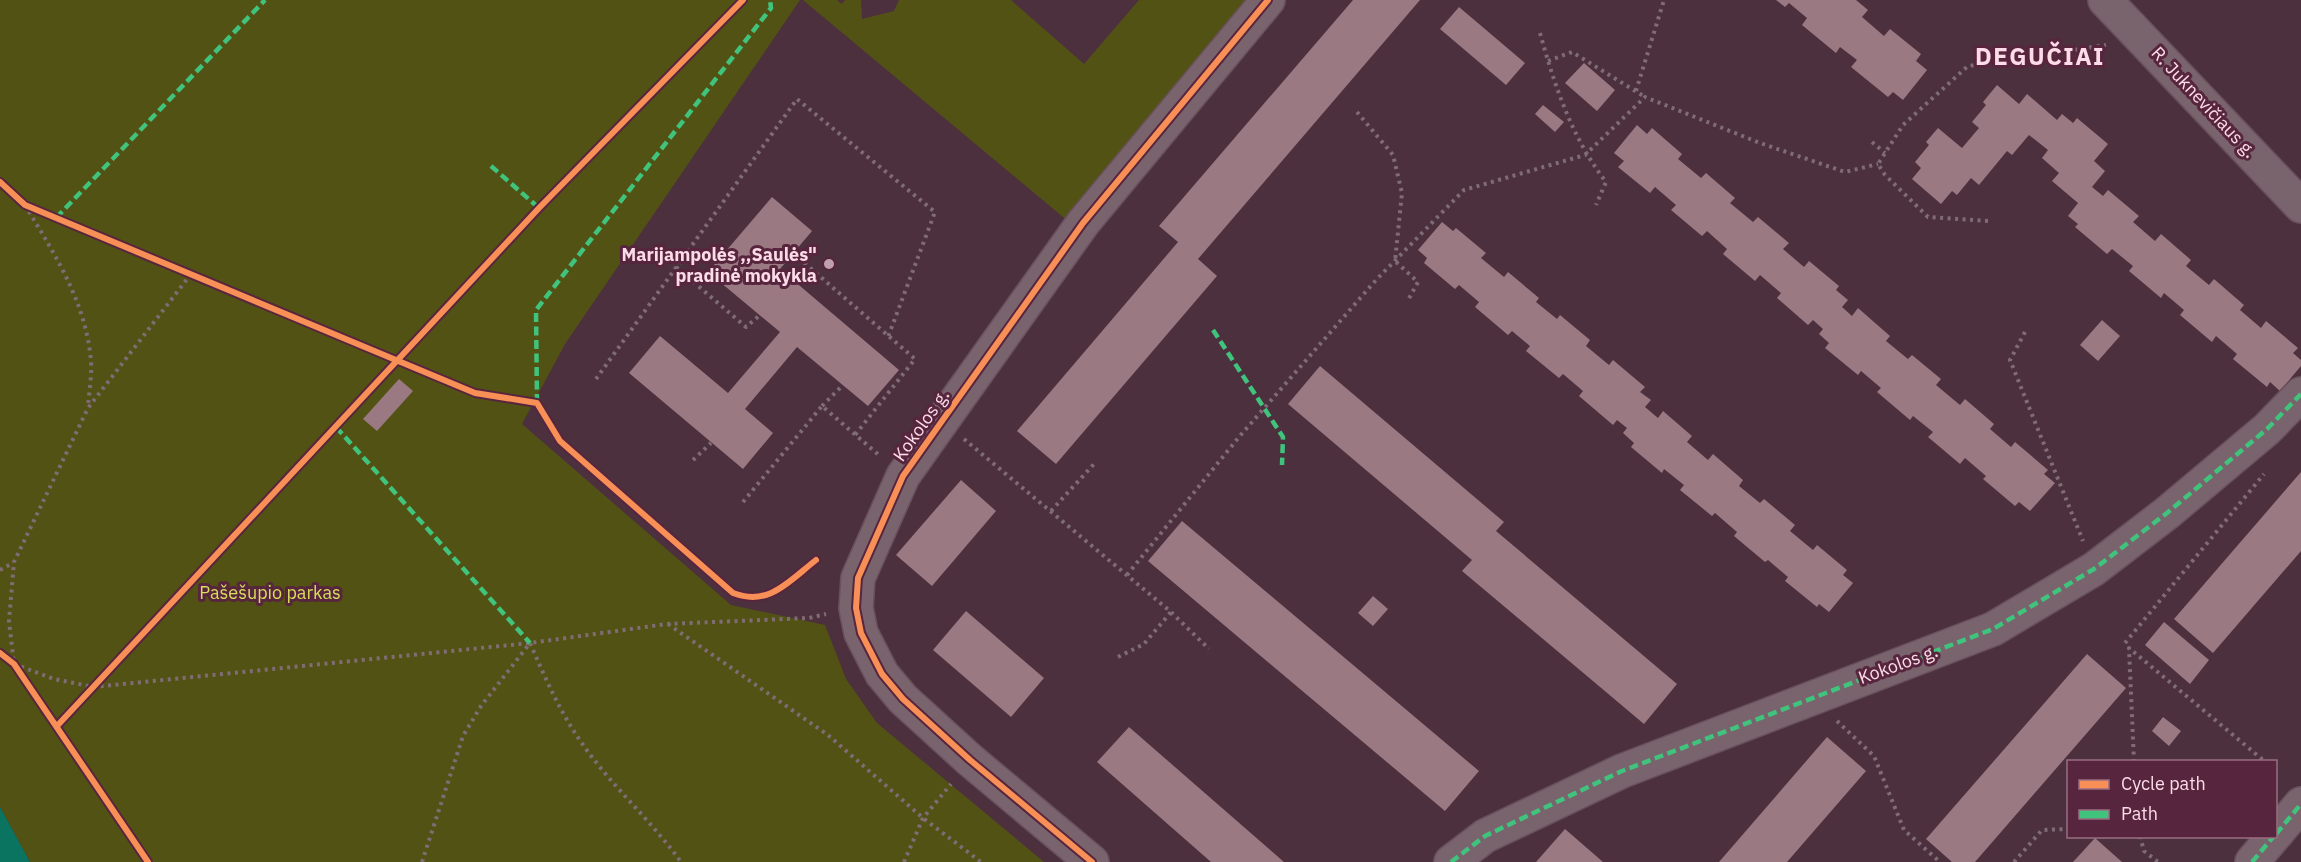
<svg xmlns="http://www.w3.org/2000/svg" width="2301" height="862" font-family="'IBM Plex Sans',sans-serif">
<rect width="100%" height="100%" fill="#4c303e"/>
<path fill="#535215" d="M0 0H800L565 344 522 424 731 605 825 625 846 679 877 723 1044 862H30L0 807Z
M803 0H837L842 4 845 0H861L862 19 894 11 899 0H1011L1084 64 1139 0H1268L1069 222Z"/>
<path fill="#0b7460" d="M0 807 30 862H0Z"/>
<path fill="#9a7982" d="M1353 0H1420L1198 259 1217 276 1056 464 1017 431 1178 242 1159 226Z
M1776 0H1856L1868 10 1862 17 1884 36 1890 29 1921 54 1916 61 1927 70 1903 100 1893 92 1888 97 1851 67 1857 60 1840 47 1836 53 1802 25 1807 18 1789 3 1785 7Z
M1459 7 1525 63 1506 85 1440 29Z
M1584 63 1615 90 1597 111 1565 83Z
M1997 85 2019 104 2027 94 2057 120 2062 114 2073 123 2077 118 2108 144 2094 161 2105 171 2092 187 2103 196 2108 190 2139 216 2133 222 2155 241 2161 234 2191 260 2186 266 2209 285 2214 279 2244 305 2240 310 2261 328 2266 321 2298 348 2293 353 2301 360V366L2280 391 2270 382 2267 387 2233 359 2237 354 2216 336 2212 342 2180 315 2184 310 2164 293 2161 298 2129 271 2133 266 2112 249 2107 254 2075 227 2078 224 2068 216 2078 203 2052 181 2059 173 2042 158 2048 150 2029 135 2012 155 2007 151 1979 185 1971 178 1957 195 1952 191 1941 204 1912 179 1921 168 1915 162 1929 145 1926 142 1938 128 1962 148 1979 128 1972 122 1986 105 1983 102Z
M1543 105 1564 122 1555 132 1535 114Z
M1637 125 1647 134 1652 128 1682 154 1678 159 1701 178 1706 173 1735 198 1730 203 1753 222 1758 217 1789 243 1783 249 1804 267 1809 261 1839 286 1836 290 1848 300 1842 307 1852 316 1858 308 1890 336 1886 341 1908 359 1912 355 1941 379 1936 385 1960 405 1965 399 1994 424 1990 429 2011 447 2015 442 2048 470 2044 474 2055 483 2030 511 2019 502 2015 506 1983 479 1986 476 1965 458 1960 464 1928 437 1933 432 1913 416 1910 420 1877 392 1881 388 1861 371 1858 375 1825 348 1829 343 1819 334 1823 329 1813 320 1808 325 1777 298 1781 293 1760 275 1755 281 1723 254 1727 249 1707 231 1702 236 1671 210 1676 205 1655 187 1650 193 1618 167 1624 161 1614 153Z
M772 197 812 231 780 269 899 370 868 406 797 347 745 409 773 433 743 469 629 373 660 336 728 393 780 332 708 272Z
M1442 222 1453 231 1456 228 1486 253 1481 258 1504 277 1508 272 1539 298 1536 302 1557 319 1560 315 1590 340 1586 346 1609 365 1613 360 1645 387 1640 392 1651 400 1645 407 1658 418 1663 411 1692 436 1687 442 1708 460 1713 454 1743 480 1739 486 1760 503 1764 499 1795 525 1790 531 1813 550 1817 545 1847 570 1843 575 1853 583 1829 612 1819 604 1817 607 1785 581 1788 577 1768 560 1765 562 1734 536 1737 532 1715 513 1712 516 1680 490 1684 485 1664 469 1662 473 1631 447 1634 443 1623 433 1627 428 1617 420 1613 425 1579 396 1583 391 1563 374 1559 378 1526 351 1530 346 1512 331 1508 335 1475 307 1479 302 1459 285 1455 289 1424 263 1427 258 1418 250Z
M2102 320 2120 336 2098 361 2080 345Z
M1320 366 1504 522 1496 531 1677 684 1644 724 1462 571 1472 560 1288 404Z
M399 379 413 391 377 431 363 419Z
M2301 472V551L2213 653 2174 619Z
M961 480 996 511 932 586 896 555Z
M1182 521 1479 771 1445 811 1148 561Z
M1373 596 1388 609 1373 626 1358 613Z
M966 611 1044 678 1011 717 933 650Z
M2164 622 2209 660 2190 684 2145 645Z
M2087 654 2126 688 1975 862H1952L1926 839Z
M2163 717 2181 731 2169 746 2152 731Z
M1129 727 1284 862H1211L1097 762Z
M1827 737 1866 771 1787 862H1719Z
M1565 829 1603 862H1536Z
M2095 838 2122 862H2073Z"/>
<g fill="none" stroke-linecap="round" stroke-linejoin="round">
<defs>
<path id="minor" d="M2105 0 2301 206
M2276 834 2301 804
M1092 862 970 760 903 699 882 674 861 633 856 608 858 578 903 476 942 421 1083 223 1268 0
M1451 862 1485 836 1622 771 1993 629 2094 569 2167 513 2267 429 2301 394
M2252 862 2274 836"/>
</defs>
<use href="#minor" stroke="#69505c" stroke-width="36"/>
<path stroke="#7f6c74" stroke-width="4" stroke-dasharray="3 4.5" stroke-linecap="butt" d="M1540 33C1555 87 1572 138 1606 182L1596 205
M1548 61 1572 52 1645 97
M1636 91 1664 0
M1357 112 1393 155 1402 193 1395 261 1418 282 1407 302
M1872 142 1885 153
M25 205C55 255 86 302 91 361 92 376 89 392 88 407
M1988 221 1928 217 1885 175 1878 164 1903 125 1968 66 2106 45
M793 253 915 359 855 435
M676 267 746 327 760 315
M191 274 88 408 14 562 9 621 14 664 54 679 94 687 530 643 667 624 809 618 826 614
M2025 332 2010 360 2083 541
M596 379 797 99 935 212 888 337
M822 406 843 385
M964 439 1171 612 1209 649
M693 460 711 443
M743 502 822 406 880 456
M1051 511 1094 464
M0 570 13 563
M1127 575 1239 437 1376 280 1464 190 1585 155 1645 97 1760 143 1845 172 1878 164
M668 624 828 735 923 818 981 862
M2125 643 2264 474
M1118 657 1144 644 1171 612
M1837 721 1874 756 1904 830 1940 862
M2134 762 2129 648 2263 760
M2140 836 2144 851 2158 862
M422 862 463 736 481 706 530 643C547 682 563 719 589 753 617 791 653 823 681 862
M904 862 923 818 951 784
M2014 862 2042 830 2068 829"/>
<use href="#minor" stroke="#79646e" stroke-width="33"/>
<path stroke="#40c37c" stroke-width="4.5" stroke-dasharray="9 4.5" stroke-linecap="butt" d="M491 166 539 208
M56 218 265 0
M1213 330 1283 437 1282 465
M537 403 536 310 771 8 770 0
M336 427 530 643
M2276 834 2301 804
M1451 862 1485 836 1622 771 1993 629 2094 569 2167 513 2267 429 2301 394
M2252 862 2274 836"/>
<defs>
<path id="cycleway" d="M0 182 25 205 475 393 537 403 560 441 733 593C769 607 789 581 816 560
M0 653 14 664 148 862
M57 726 539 208 743 0
M1092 862 970 760 903 699 882 674 861 633 856 608 858 578 903 476 942 421 1083 223 1268 0"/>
</defs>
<use href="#cycleway" stroke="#57253d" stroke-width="10"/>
<use href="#cycleway" stroke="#f78f57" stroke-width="6"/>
</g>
<circle fill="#bfa0ad" stroke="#57253d" stroke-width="2" cx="829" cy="264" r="6"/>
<g text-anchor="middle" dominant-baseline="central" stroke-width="6" stroke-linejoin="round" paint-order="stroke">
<g font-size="18" fill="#fddce9" stroke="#57253d">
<text transform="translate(2204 102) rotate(47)">R. Juknevičiaus g.</text>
<text transform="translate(921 425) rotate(-55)">Kokolos g.</text>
<text transform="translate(1898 664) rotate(-20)">Kokolos g.</text>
</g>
<g font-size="18" font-weight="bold" fill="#fddce9" stroke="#57253d" text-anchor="end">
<text x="817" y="254">Marijampolės ,,Saulės"<tspan x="817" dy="21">pradinė mokykla</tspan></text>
</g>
<g font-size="18" fill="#d7de5a" stroke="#57253d">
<text x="270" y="592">Pašešupio parkas</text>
</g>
<g font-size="24" font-weight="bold" letter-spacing="1.5" fill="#fddce9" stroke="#57253d">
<text x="2040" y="56">DEGUČIAI</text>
</g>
</g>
<rect x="2067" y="760" width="210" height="78" fill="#57253d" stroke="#996e82" stroke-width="1.5"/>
<rect x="2079" y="780" width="30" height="9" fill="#f78f57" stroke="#996e82" stroke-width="1.5"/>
<text x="2121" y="790" font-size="18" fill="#fddce9">Cycle path</text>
<rect x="2079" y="810" width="30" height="9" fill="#40c37c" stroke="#996e82" stroke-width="1.5"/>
<text x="2121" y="820" font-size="18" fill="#fddce9">Path</text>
</svg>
